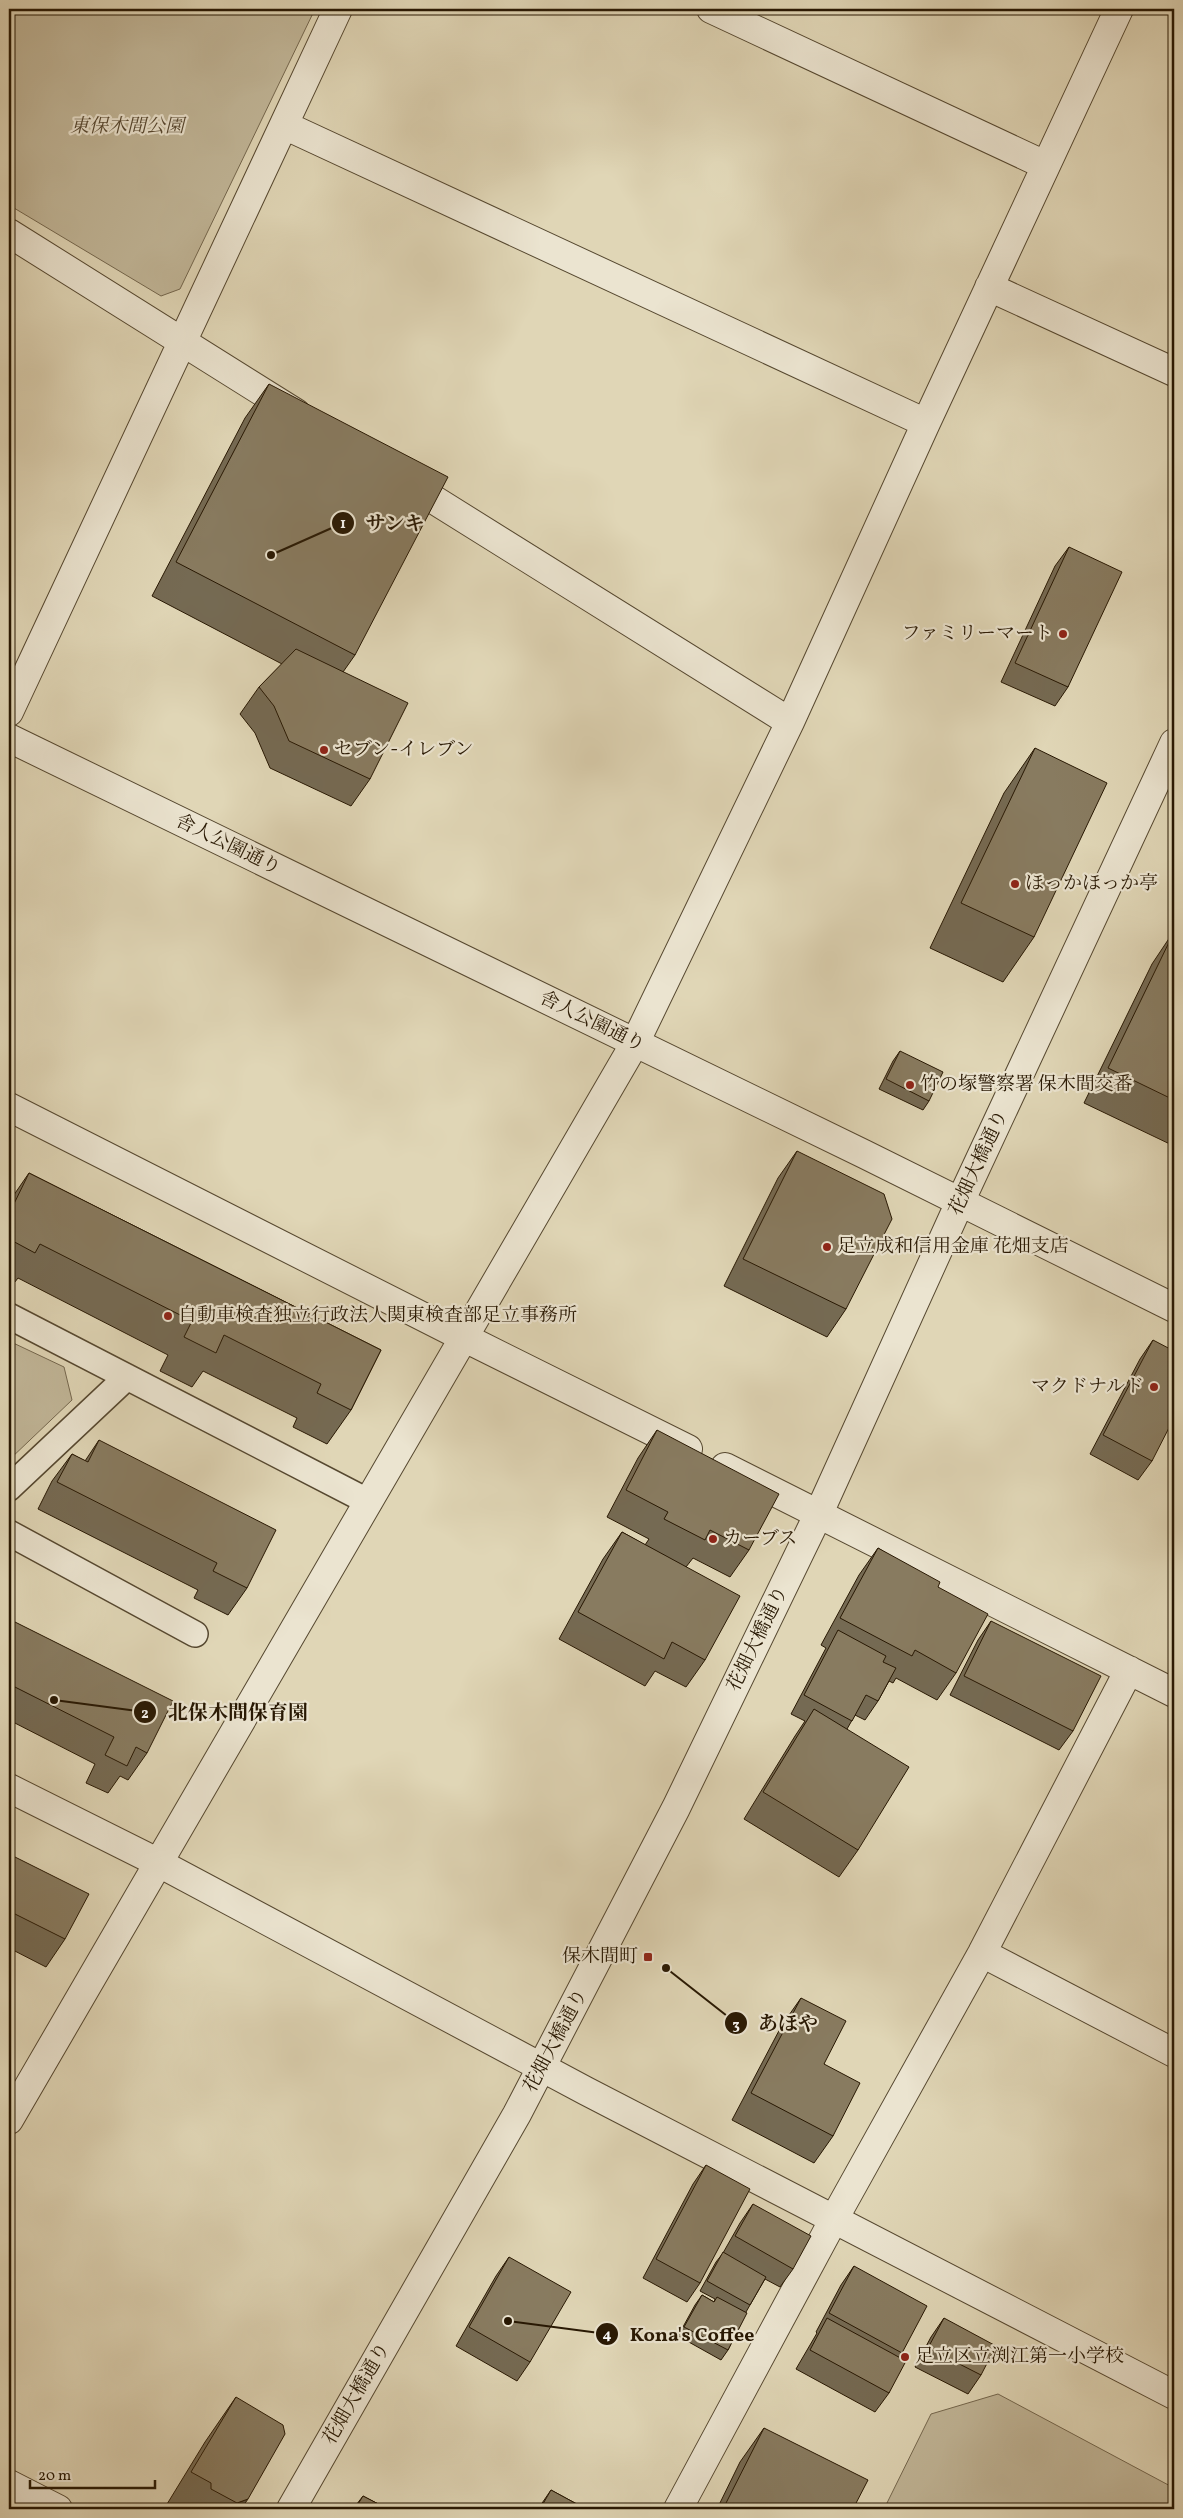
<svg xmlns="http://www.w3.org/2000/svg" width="1183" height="2518" font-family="Vollkorn,'Noto Serif JP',serif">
<rect width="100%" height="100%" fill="#e0d6b6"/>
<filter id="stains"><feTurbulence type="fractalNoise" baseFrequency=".004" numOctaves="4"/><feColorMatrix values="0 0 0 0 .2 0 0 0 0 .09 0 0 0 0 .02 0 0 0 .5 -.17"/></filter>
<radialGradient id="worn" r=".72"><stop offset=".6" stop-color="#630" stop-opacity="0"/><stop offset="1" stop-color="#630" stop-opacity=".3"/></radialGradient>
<path fill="#c1b698" stroke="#74674e" d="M9 9H315L180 289 161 296 9 205Z
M9 1341 64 1367 72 1400 9 1460Z
M998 2394 1174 2488V2509H884L931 2414Z"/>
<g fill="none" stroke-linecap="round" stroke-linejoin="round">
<defs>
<path id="service" d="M9 1316 369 1502
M9 1488 127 1377
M9 1533 195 1634"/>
<path id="minor" d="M711 9 1045 165
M284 125 926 423
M9 233 296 413
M989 287 1174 372
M404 481 790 722
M9 712 338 9
M9 1107 463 1337 688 1449
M725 1467 1174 1693
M9 1788 157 1862
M982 1953 1174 2053
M9 2120 635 1043 790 722 926 423 1119 9
M9 2484 58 2509
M678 2509 834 2219 982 1953 1129 1670"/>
<path id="tertiary" d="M9 738 864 1154 1174 1308
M157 1862 586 2091 1174 2395
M291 2509 517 2114 676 1808 819 1513 960 1202 1174 743"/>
</defs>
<use href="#service" stroke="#564830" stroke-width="28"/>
<use href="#minor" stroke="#564830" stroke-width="30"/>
<use href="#tertiary" stroke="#564830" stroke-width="30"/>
<use href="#service" stroke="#ebe4d0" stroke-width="25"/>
<use href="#minor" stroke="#ebe4d0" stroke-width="28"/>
<use href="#tertiary" stroke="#ebe4d0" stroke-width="28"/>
</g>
<path fill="#756a53" stroke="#281803" d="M269 384 355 655 343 672 370 779 351 806 270 768 255 733 240 714 259 687 282 664 152 596 245 418Z
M1069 547 1068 687 1055 706 1001 682 1055 566Z
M1035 748 1034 937 1003 982 930 948 1004 793Z
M1174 931V1146L1084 1103 1152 964Z
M900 1051 929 1101 923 1110 879 1089 893 1061Z
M797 1151 846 1309 827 1337 724 1286 778 1178Z
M29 1173 381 1350 351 1410 327 1444 293 1427 297 1418 203 1371 192 1387 160 1371 168 1355 18 1278 11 1287 9 1286V1202Z
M1153 1340 1152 1461 1138 1480 1090 1454 1140 1359Z
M657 1430 749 1550 730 1577 693 1558 686 1567 705 1660 686 1687 655 1671 645 1686 559 1639 603 1559 622 1532 645 1545 649 1539 607 1517 638 1458Z
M99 1440 247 1588 228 1615 194 1598 198 1590 38 1509 52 1481 72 1454 85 1461Z
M878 1548 938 1587 956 1673 937 1700 896 1678 893 1683 889 1681 878 1701 865 1720 855 1715 847 1729 858 1850 839 1877 744 1819 795 1736 805 1721 791 1714 826 1648 821 1645 859 1575Z
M9 1619 147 1753 128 1780 120 1776 108 1793 86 1783 95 1764 9 1720Z
M991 1621 1073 1731 1059 1750 950 1695 978 1640Z
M9 1854 65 1939 46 1967 9 1948Z
M801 1998 824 2064 833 2136 814 2163 732 2120 782 2025Z
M706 2165 700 2283 687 2302 643 2278 693 2184Z
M753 2204 793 2269 780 2287 765 2279 750 2305 746 2312 728 2350 721 2360 678 2336 695 2305 702 2295 714 2302 715 2299 700 2291 716 2262 723 2253 740 2223Z
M509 2257 530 2362 517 2381 456 2346 496 2276Z
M854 2266 902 2353 899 2357 889 2393 875 2412 796 2369 817 2333 816 2332 841 2285Z
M944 2318 981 2375 968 2394 915 2367 931 2337Z
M236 2397 241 2509H164L205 2442Z
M764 2428 853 2509H717L740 2462Z
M551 2490 586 2509H538Z
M363 2496 388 2509H353Z"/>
<path fill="#5f5643" stroke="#281803" d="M248 2499 241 2509H233L237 2503Z"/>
<path fill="#887b60" stroke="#281803" d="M269 384 448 477 355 655 176 562Z
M1069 547 1122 572 1068 687 1015 663Z
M296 649 408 703 370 779 289 741 274 706 259 687Z
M1035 748 1107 783 1034 937 961 903Z
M1174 932V1100L1108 1068Z
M900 1051 943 1072 929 1101 886 1079Z
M797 1151 884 1194 892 1219 846 1309 743 1259Z
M29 1173 381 1350 351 1410 317 1393 321 1384 224 1335 216 1353 184 1337 192 1321 40 1244 35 1253 9 1239V1214Z
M1153 1340 1174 1351V1418L1152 1461 1103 1435Z
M657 1430 779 1494 749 1550 710 1530 705 1540 664 1519 668 1512 626 1490Z
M99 1440 276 1530 247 1588 213 1571 217 1563 57 1482 72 1454 88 1462Z
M622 1532 740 1596 705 1660 672 1642 664 1659 578 1612Z
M878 1548 940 1582 938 1587 988 1614 956 1673 915 1650 912 1656 840 1618Z
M9 1619 173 1701 147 1753 136 1747 127 1766 105 1755 114 1737 9 1684Z
M991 1621 1101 1676 1073 1731 964 1676Z
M838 1630 886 1656 883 1662 896 1668 878 1701 866 1695 852 1721 804 1695Z
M814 1709 909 1767 858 1850 763 1792Z
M9 1854 89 1894 65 1939 9 1911Z
M801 1998 846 2021 824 2064 860 2083 833 2136 751 2093Z
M706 2165 750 2189 700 2283 656 2259Z
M753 2204 811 2236 793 2269 735 2236Z
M723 2252 766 2277 750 2305 707 2281Z
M509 2257 571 2292 530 2362 469 2327Z
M854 2266 927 2306 902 2353 829 2313Z
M702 2295 714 2302 717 2297 747 2313 728 2350 684 2327Z
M827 2318 906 2361 889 2393 810 2350Z
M944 2318 996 2346 981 2375 928 2348Z
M236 2397 283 2425 285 2434 248 2499 237 2503 211 2489V2483L191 2472Z
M764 2428 868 2480 853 2509H723Z
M551 2490 586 2509H540Z
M363 2496 388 2509H355Z"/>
<g fill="#8f2418" stroke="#ebe4d0" stroke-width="2">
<circle cx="1063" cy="634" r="5"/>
<circle cx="324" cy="750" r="5"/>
<circle cx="1015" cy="884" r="5"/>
<circle cx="910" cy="1085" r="5"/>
<circle cx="827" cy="1247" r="5"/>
<circle cx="168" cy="1316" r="5"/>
<circle cx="1154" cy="1387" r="5"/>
<circle cx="713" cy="1539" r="5"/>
<rect x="643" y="1952" width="10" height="10" rx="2.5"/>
<circle cx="905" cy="2357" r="5"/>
</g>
<g text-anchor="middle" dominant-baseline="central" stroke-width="4.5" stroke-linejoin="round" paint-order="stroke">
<g font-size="19" font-style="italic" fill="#564730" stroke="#ebe4d0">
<text x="127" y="127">東保木間公園</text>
</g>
<g font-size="19" fill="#281803" stroke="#ebe4d0" text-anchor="start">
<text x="1053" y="634" text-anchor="end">ファミリーマート</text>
<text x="334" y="750">セブン-イレブン</text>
<text x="1025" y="884">ほっかほっか亭</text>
<text x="920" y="1085">竹の塚警察署 保木間交番</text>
<text x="837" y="1247">足立成和信用金庫 花畑支店</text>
<text x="178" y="1316">自動車検査独立行政法人関東検査部足立事務所</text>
<text x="1144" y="1387" text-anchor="end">マクドナルド</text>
<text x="723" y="1539">カーブス</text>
<text x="638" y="1957" text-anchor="end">保木間町</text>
<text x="915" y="2357">足立区立渕江第一小学校</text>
</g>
<g font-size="19" fill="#281803" stroke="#ebe4d0">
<text transform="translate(228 845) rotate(26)">舎人公園通り</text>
<text transform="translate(592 1022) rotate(26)">舎人公園通り</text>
<text transform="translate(979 1163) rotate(-65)">花畑大橋通り</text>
<text transform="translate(758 1639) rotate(-64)">花畑大橋通り</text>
<text transform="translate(556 2041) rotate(-62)">花畑大橋通り</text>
<text transform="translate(357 2394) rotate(-60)">花畑大橋通り</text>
</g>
</g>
<path fill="none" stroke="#281803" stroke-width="2" d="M271 555L343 523M54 1700L145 1712M666 1968L736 2023M508 2321L607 2334"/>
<g fill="#281803" stroke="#ebe4d0" stroke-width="2">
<circle cx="271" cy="555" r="5"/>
<circle cx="54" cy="1700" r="5"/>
<circle cx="666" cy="1968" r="5"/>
<circle cx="508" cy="2321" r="5"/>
<circle cx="343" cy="523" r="12"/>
<circle cx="145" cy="1712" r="12"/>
<circle cx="736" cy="2023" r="12"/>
<circle cx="607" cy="2334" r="12"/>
</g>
<g font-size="15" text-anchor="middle" font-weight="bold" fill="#fff">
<text x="343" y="528">1</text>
<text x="145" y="1718">2</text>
<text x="736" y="2029">3</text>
<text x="607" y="2339">4</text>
</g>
<g font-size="20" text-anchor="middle" font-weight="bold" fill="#281803" stroke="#ebe4d0" stroke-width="4.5" stroke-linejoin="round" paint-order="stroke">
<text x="395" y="530">サンキ</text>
<text x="238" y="1719">北保木間保育園</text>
<text x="788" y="2030">あほや</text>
<text x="692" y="2341">Kona's Coffee</text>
</g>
<rect width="1183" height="2518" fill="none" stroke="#e0d6b6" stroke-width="30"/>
<rect x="10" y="10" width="1163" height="2498" fill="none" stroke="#281803" stroke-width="2.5"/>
<rect x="15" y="15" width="1153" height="2488" fill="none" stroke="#281803"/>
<path d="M30 2480v8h125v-8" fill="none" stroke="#281803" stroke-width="2.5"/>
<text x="38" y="2480" font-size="15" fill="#281803" stroke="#ebe4d0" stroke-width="4" paint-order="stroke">20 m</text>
<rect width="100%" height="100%" filter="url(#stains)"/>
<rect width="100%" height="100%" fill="url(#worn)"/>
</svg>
